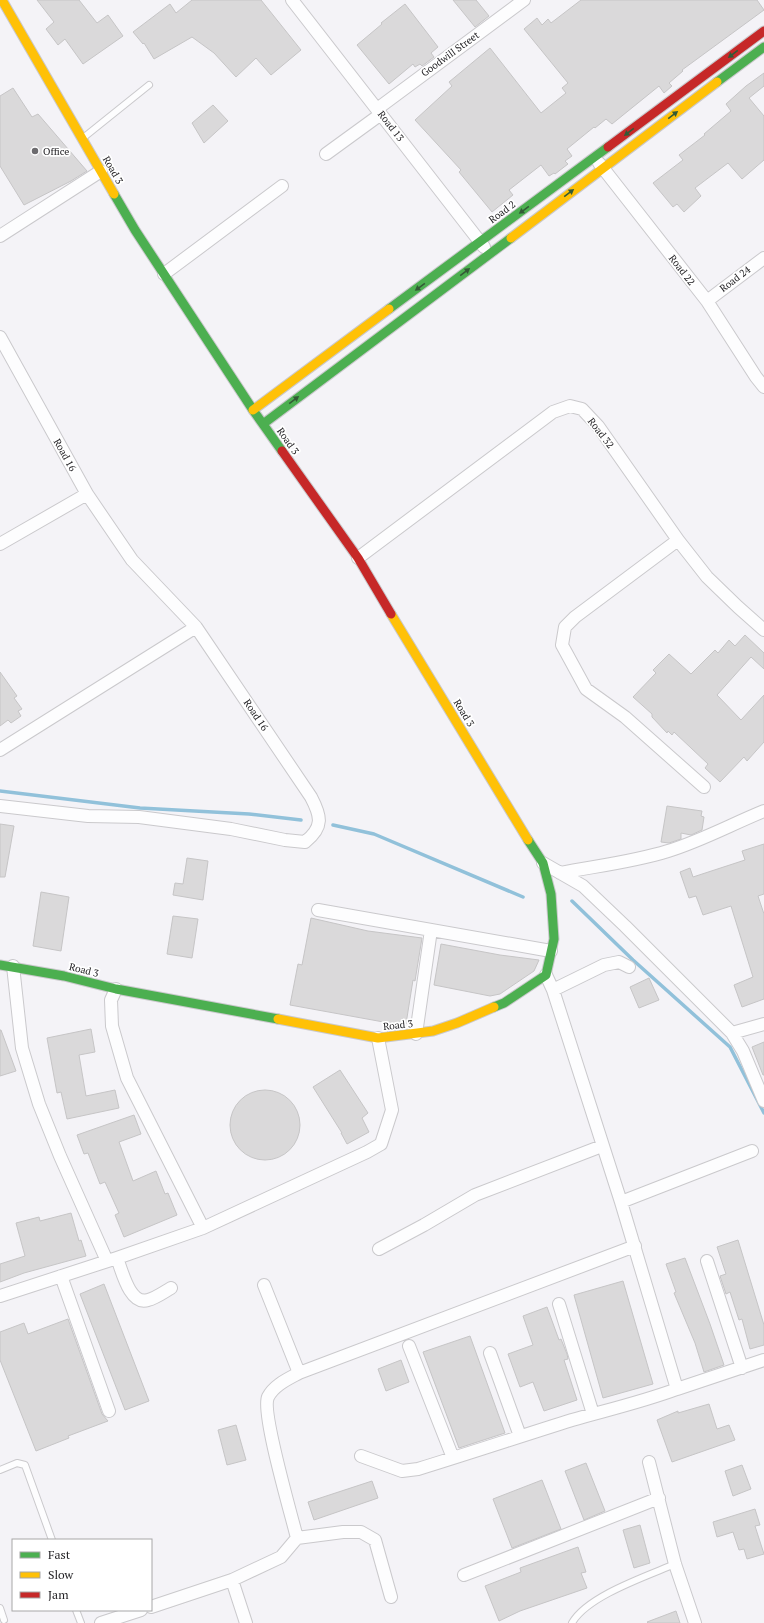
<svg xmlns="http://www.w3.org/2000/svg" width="764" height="1623" font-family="'PT Serif',serif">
<rect width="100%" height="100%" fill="#f4f3f7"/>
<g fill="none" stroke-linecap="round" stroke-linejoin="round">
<path stroke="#91c1da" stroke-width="3.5" d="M0 791 140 808 249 814 301 820
M333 825 374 834 523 897
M572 901 633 960 730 1047 764 1113"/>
</g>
<path fill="#dad9da" stroke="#c6c5c6" d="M37 0H79L97 23 108 15 123 36 83 64 65 39 58 45 46 29 54 22Z
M192 0H261L301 50 271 75 256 58 236 77 214 53 192 37 154 59 144 43 143 44 133 32 170 4 176 13Z
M453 0H476L489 16 475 27Z
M581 0H757L764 10 682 70 683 71 669 83 672 86 664 93 659 86 612 124 606 119 595 128 594 127 567 149 572 156 565 161 568 164 555 174 554 173 549 176 541 165 509 190 513 195 492 212 459 172 461 170 415 120 452 86 449 82 490 48 541 113 566 93 562 88 568 83 524 29 537 18 542 25 548 19 551 23Z
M405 4 438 47 431 53 434 57 422 66 420 64 415 67 413 64 389 84 357 45 382 24 381 23Z
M764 73V86L749 98 764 116V160L742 179 728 163 695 188 701 196 684 212 677 204 673 207 653 183 683 160 679 155 705 135 704 134 731 111 726 104 746 86Z
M13 88 32 117 38 114 87 171 71 181 24 205 0 166V96Z
M213 105 228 121 204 143 192 123Z
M745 635 764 653V669L751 657 717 695 741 720 764 695V742L747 761 744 757 720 782 705 768 708 764 674 732 672 735 668 731 667 733 652 717V714L633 697 656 673 653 670 669 654 691 674 715 650 718 653 729 640 735 646Z
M0 672 17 696 14 698 22 709 18 711 21 716 11 723 8 720 0 726Z
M667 806 702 811 701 816 704 817 702 830 691 835 681 833V839L669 843 661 842Z
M0 824 14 826 5 877H0Z
M764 844V894L758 896 764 914V999L742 1007 734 985 753 977 731 906 703 915 696 896 689 898 680 872 690 868 693 877 745 860 742 851Z
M187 858 208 861 203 900 173 895 175 883 183 884Z
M41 892 69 897 61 951 33 946Z
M173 916 198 919 192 958 167 954Z
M311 918 368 931 422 938 415 981 413 980 406 1024 400 1025 290 1005 298 964 302 965Z
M441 944 500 955 539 960 534 971 500 994 490 996 434 985Z
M649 978 659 1000 639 1008 630 987Z
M91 1029 95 1052 79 1055 86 1096 115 1090 119 1108 67 1119 61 1092 57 1093 47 1038Z
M0 1030H1L16 1071 0 1076Z
M764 1042V1075H763L752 1047Z
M340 1070 368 1113 362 1118 369 1132 347 1144 341 1133H342L313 1087Z
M230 1125a35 35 0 1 1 70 0a35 35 0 1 1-70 0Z
M134 1115 141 1134 119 1142 133 1181 156 1171 165 1194 168 1193 177 1215 124 1237 115 1215 119 1213 105 1182 100 1184 88 1153 84 1154 77 1135Z
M71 1213 79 1241 81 1240 86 1256 24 1273 0 1282V1264L25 1256 16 1223 39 1217 40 1221Z
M738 1240 764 1325V1345L750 1349 742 1319 739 1320 730 1292 726 1294 720 1276 726 1274 717 1247Z
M685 1258 710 1324 724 1365 704 1372 695 1343 674 1293 676 1292 666 1264Z
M623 1281 653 1384 603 1398 574 1295Z
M104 1284 149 1401 125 1410 80 1294Z
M547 1307 559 1340 561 1339 567 1354 568 1359 564 1360 577 1400 544 1411 533 1382 520 1387 508 1354 533 1345 523 1316Z
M68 1319 102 1414 108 1421 68 1436 69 1438 36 1451 0 1360V1332L24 1323 28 1334Z
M470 1336 505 1433 459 1448 423 1352Z
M401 1360 409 1382 386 1391 378 1369Z
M709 1404 717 1429 729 1425 735 1440 672 1462 657 1420 678 1411V1413Z
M236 1425 246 1460 227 1465 218 1430Z
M586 1463 605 1511 584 1520 565 1471Z
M742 1465 751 1489 733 1496 725 1471Z
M542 1480 561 1529 512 1548 493 1499Z
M372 1481 378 1498 314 1520 308 1502Z
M755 1509 760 1525 755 1526 764 1554 747 1559 744 1549 739 1550 733 1532 717 1537 713 1522Z
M640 1525 650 1563 634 1568 623 1530Z
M578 1547 586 1572 581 1573 587 1588 520 1611 499 1621 485 1586 521 1572 520 1568Z
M676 1611 680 1623H648L647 1622Z"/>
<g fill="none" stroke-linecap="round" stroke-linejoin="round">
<defs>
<path id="lane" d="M83 138 149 85
M0 1470 17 1463 25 1465 52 1540
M0 1608 4 1620
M76 1610 81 1623
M572 1623C587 1596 647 1576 675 1564"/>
<path id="street" d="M292 0 484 247
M377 109 524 0
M326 154 381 114
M599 163 707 301 756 377 764 387
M0 236 101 171
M164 274 282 186
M707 301 764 258
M0 337 87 494 132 560 196 627 311 797C321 816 324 827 305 842L285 840 231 829 139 817 88 816 0 806
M678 540 575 617 565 627 562 645 586 689 625 717 704 787
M0 544 87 494
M358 558 553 412 570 406 582 409 598 426 678 540 707 577 738 607 764 630
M0 750 196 627
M543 863 583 886 625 926 732 1033 743 1051 764 1101
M560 873C596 866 633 862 668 851 701 841 732 824 764 811
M318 910 551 951
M13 966 22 1048 39 1104 60 1156 107 1261
M546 975 553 990 621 1202 677 1389 764 1360
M116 989 111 1000 112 1026 127 1078 203 1228
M553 990 604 965 619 962 629 967
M732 1033 764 1024
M416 1034 431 930
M621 1202 752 1151
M379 1249 424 1225 475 1195 602 1146
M117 1258C122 1271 130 1306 148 1300 156 1298 164 1292 171 1288
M707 1261 742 1368
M61 1276 109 1411
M264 1285 299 1373
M0 1296 117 1258 203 1228 367 1152 381 1144 392 1110 378 1038
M559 1304 593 1414
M409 1346 453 1458
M490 1353 520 1436
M361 1456 402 1471 418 1469C470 1453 521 1436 572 1420 607 1410 642 1402 677 1389
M649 1462 675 1564 695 1623
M297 1538 343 1532H361L375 1540 391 1597
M464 1575 659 1498
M232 1580 246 1623
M151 1607 232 1580 281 1557 297 1538C292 1517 261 1412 268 1397 274 1385 288 1379 299 1373L635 1246
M101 1623 141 1610"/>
<path id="fast" d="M717 82 764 47
M114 194 135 230 253 410 282 451
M389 309 608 147
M263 424 511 238
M0 965 64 976 116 989 278 1019
M494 1007 504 1003 546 975 554 939 551 894 543 863 528 840"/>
<path id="slow" d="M2 0 114 194
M511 238 717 82
M253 410 389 309
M391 614 528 840
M278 1019 378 1038 433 1031 457 1023 494 1007"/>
<path id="jam" d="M608 147 764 31
M282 451 358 558 391 614"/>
</defs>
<use href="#lane" stroke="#cac9cc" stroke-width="8"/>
<use href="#street" stroke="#cac9cc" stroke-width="14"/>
<use href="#fast" stroke="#cac9cc" stroke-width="11"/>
<use href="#slow" stroke="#cac9cc" stroke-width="11"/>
<use href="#jam" stroke="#cac9cc" stroke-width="11"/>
<use href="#lane" stroke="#fdfdfe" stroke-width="6"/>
<use href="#street" stroke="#fdfdfe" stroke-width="12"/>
<use href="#fast" stroke="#4caf50" stroke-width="9"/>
<use href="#slow" stroke="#ffc107" stroke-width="9"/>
<use href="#jam" stroke="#c62828" stroke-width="9"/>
</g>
<defs><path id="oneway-solid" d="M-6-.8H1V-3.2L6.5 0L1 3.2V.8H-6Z"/></defs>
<g fill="#335a36">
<use href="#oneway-solid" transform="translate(733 54) rotate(143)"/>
<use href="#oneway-solid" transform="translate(673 115) rotate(-37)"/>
<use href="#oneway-solid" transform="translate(629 132) rotate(143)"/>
<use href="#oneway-solid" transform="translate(569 193) rotate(-37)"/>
<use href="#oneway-solid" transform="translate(524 210) rotate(144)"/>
<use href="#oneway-solid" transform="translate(465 272) rotate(-37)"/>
<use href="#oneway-solid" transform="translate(420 287) rotate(144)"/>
<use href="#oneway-solid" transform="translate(294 400) rotate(-37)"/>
</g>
<circle fill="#6c6b6e" stroke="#fff" stroke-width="1.5" cx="35" cy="151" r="4"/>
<g text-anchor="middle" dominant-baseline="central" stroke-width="3.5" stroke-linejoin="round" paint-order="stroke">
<g font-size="10" fill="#232225" stroke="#fff">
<text transform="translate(450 54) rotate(-36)">Goodwill Street</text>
<text transform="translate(391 126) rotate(52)">Road 13</text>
<text transform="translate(113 170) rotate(60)">Road 3</text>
<text transform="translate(502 212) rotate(-36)">Road 2</text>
<text transform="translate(682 270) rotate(52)">Road 22</text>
<text transform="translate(735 279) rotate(-37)">Road 24</text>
<text transform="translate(601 433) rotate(52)">Road 32</text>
<text transform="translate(288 441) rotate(55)">Road 3</text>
<text transform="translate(65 455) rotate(61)">Road 16</text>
<text transform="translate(464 713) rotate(59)">Road 3</text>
<text transform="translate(256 715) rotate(56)">Road 16</text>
<text transform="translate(84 970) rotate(14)">Road 3</text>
<text transform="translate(398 1025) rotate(-6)">Road 3</text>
</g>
<g font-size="10" fill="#232225" stroke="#fff" text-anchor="start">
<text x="43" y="151">Office</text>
</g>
</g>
<rect x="12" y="1539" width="140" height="72" fill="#ffffff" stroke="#a7a7a8"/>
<rect x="20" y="1552" width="20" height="6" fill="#4caf50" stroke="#a7a7a8"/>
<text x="48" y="1559" font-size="12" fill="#232225">Fast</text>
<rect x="20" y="1572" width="20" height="6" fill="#ffc107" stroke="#a7a7a8"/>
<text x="48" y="1579" font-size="12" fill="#232225">Slow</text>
<rect x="20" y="1592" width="20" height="6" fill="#c62828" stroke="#a7a7a8"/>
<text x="48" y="1599" font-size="12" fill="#232225">Jam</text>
</svg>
